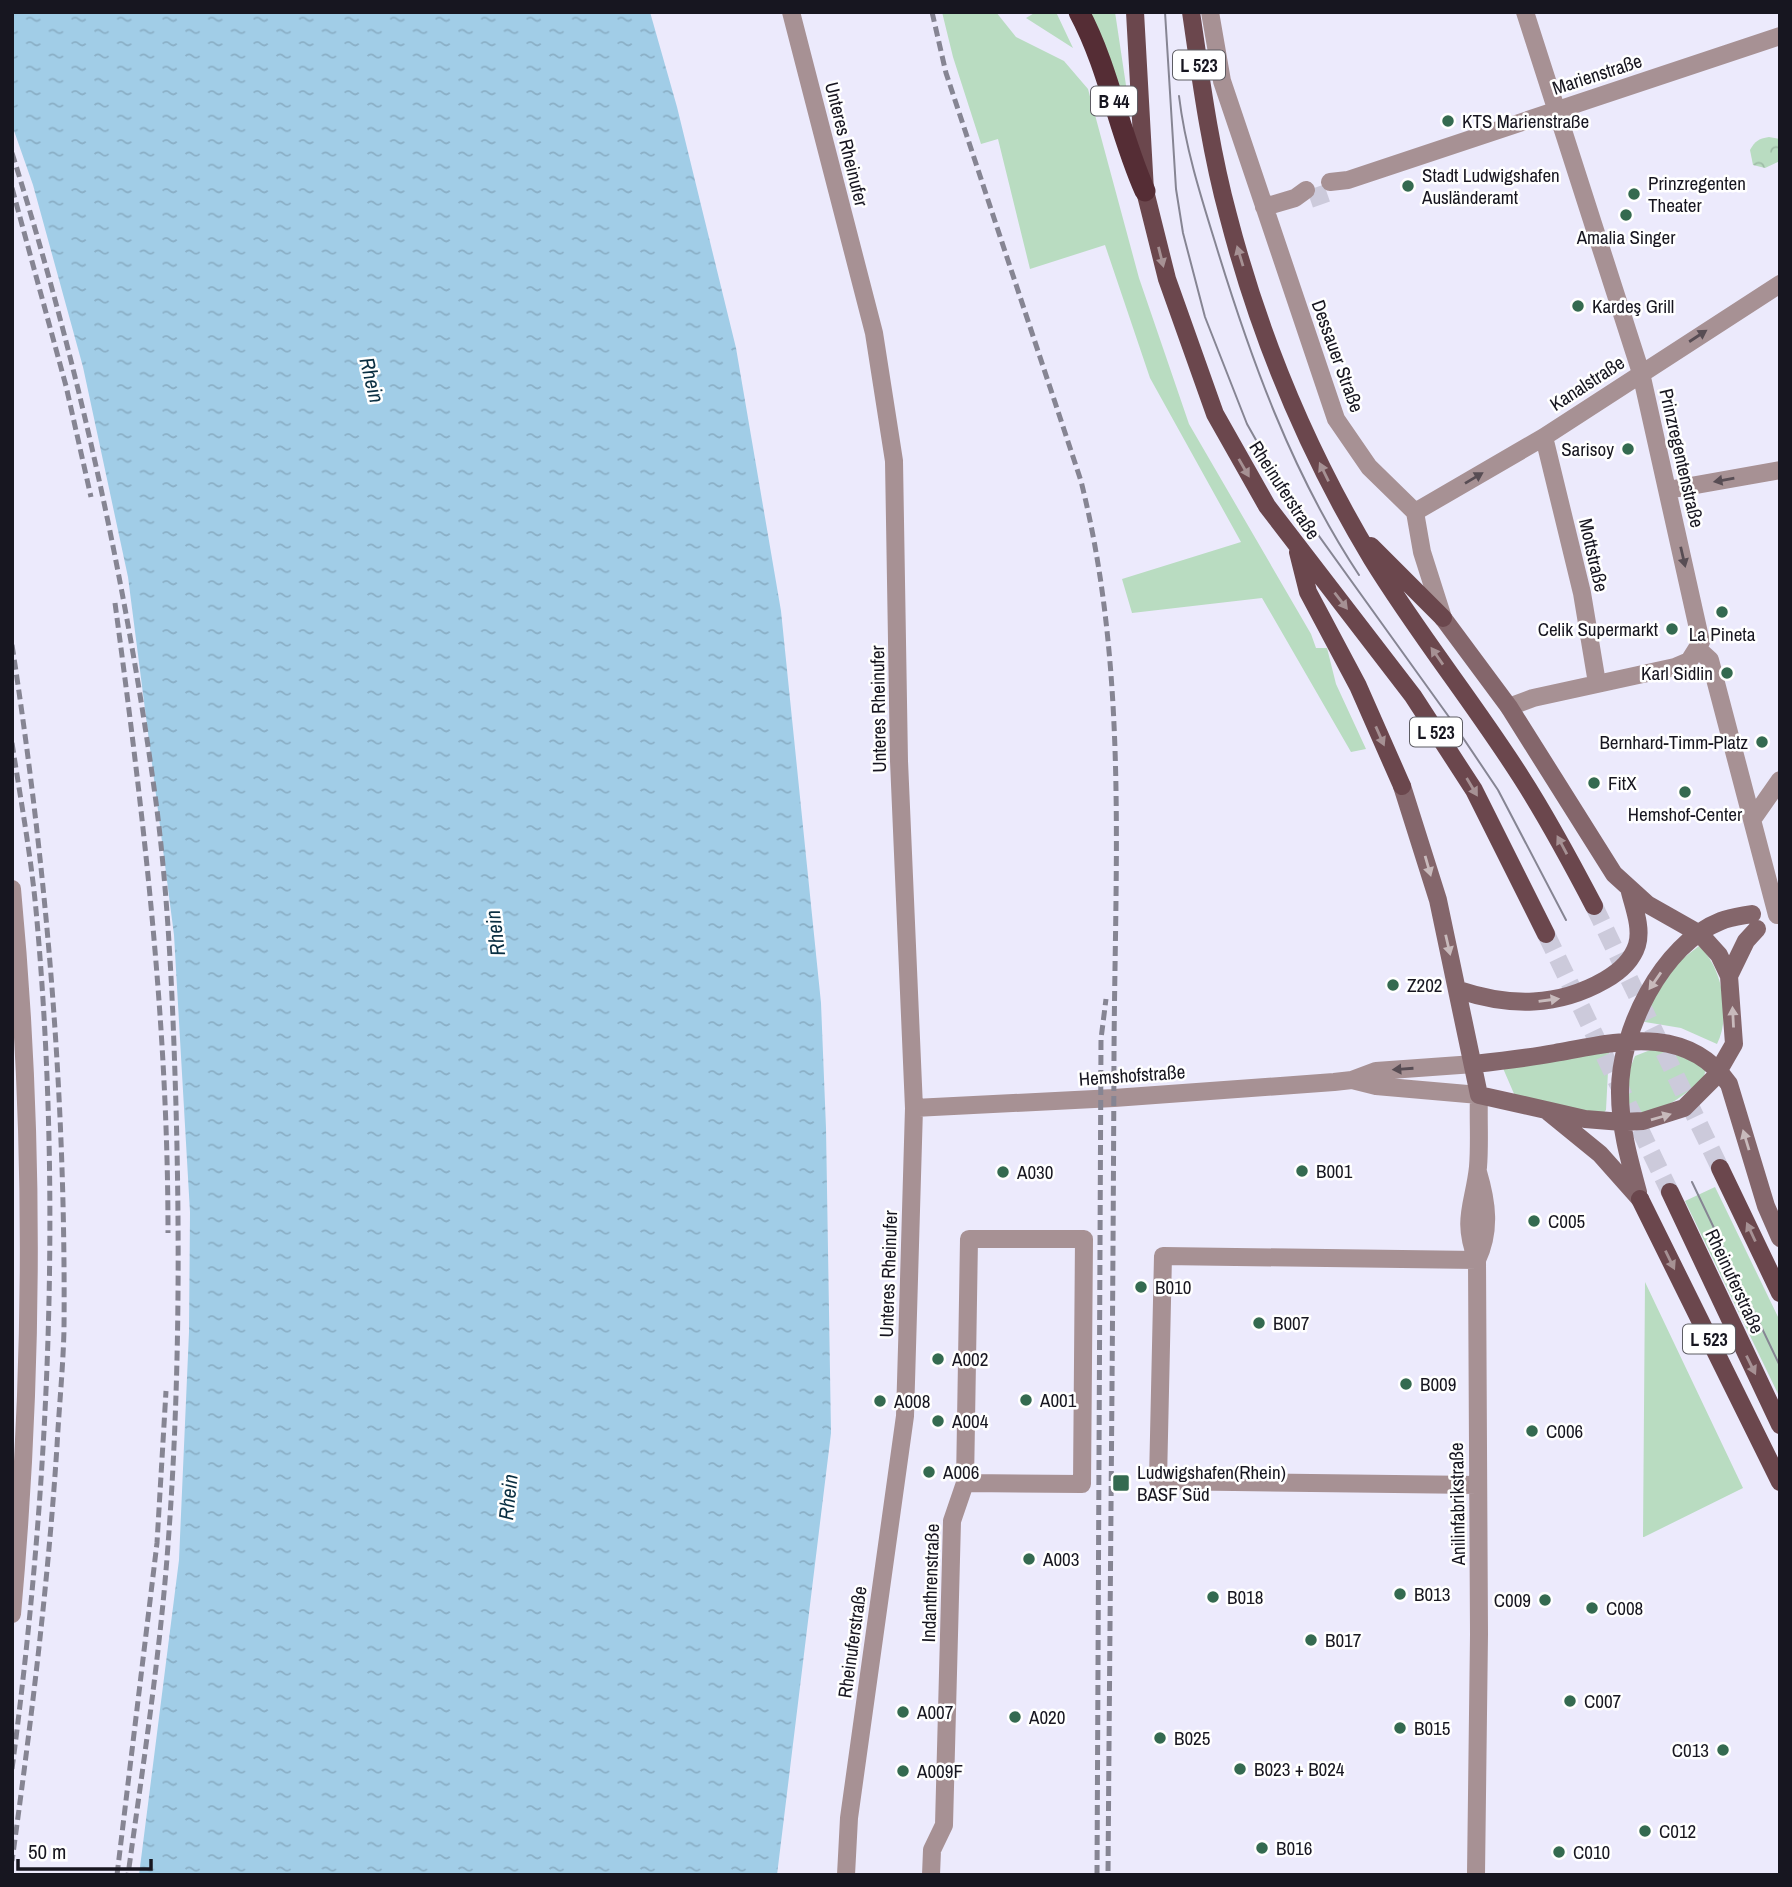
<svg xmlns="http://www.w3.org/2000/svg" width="1792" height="1887" font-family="'Archivo Narrow',sans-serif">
<defs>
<pattern id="park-crowns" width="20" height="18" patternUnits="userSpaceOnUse" patternTransform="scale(1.75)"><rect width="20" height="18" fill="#b9dcc1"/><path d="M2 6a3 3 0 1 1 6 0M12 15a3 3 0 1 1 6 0" fill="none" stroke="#9ebca6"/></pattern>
<pattern id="water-ripples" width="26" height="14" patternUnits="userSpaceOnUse" patternTransform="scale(1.75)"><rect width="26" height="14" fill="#a1cde7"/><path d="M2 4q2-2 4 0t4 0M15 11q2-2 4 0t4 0" fill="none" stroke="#8aafc6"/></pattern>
</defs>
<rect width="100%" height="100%" fill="#eceafc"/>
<path fill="#b9dcc1" d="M942 12H996L1016 37 1064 61 1088 89 1139 278 1189 424 1311 634 1316 648H1327L1336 684 1366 749 1351 752 1262 598 1132 613 1122 579 1241 542 1150 378 1105 245 1030 269 998 139 981 144 953 57Z
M1036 12H1056L1073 48 1026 18Z
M1090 12H1115L1127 92 1122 93Z
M1699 946C1723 967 1731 1017 1717 1044L1681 1028 1639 1021 1677 963Z
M1658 1047 1706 1067 1704 1077C1682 1098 1665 1111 1634 1113L1629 1109 1628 1073 1635 1056Z
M1609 1052 1606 1110 1601 1116 1515 1096 1502 1066Z
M1715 1187 1780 1321V1398L1685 1201Z
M1645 1282 1743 1488 1644 1537H1643Z"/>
<path fill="url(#park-crowns)" d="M1769 137 1780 139V161L1765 168 1753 165 1750 150C1755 141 1758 139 1769 137Z"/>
<path fill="url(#water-ripples)" d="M12 12H650L677 107 736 348 781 611 821 1003 826 1128 831 1433 777 1875H139L179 1560 189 1332 190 1212 174 935 128 577 83 367 33 185 12 125Z"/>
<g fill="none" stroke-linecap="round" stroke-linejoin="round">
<path stroke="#cccadb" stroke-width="18" stroke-dasharray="18 9" stroke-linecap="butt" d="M1310 199 1333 191"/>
<path stroke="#cccadb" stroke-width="18" stroke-dasharray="18 9" stroke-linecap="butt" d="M1594 906 1720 1168
M1546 934 1670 1192"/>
<path stroke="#a79194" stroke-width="18" d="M791 12 874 333 894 461 899 761 914 1108 905 1416 849 1818 846 1875
M1210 12 1222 81 1336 419 1369 467 1415 512 1422 552 1443 618
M1330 182 1348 180 1780 36
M1264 207 1295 198 1306 190
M1544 437 1582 593 1597 683
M1668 490 1780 470
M1415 512 1544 437 1780 284
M1699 650 1710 660 1777 915
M1509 707 1533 698 1675 667 1689 661 1701 642 1641 373 1525 12
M1752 820 1780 780
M12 889C35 1131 34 1371 12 1614
M1352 1080 1376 1086 1479 1095C1478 1119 1480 1143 1478 1167 1474 1205 1461 1219 1477 1260L1479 1634 1476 1875
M914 1108 1114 1098 1334 1082 1352 1080 1376 1071 1474 1064
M1477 1260 1163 1256 1158 1481 1477 1485
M1477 1260C1491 1231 1487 1202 1478 1172
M931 1875 932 1850 944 1825 952 1521 965 1483 969 1239H1084L1082 1484 965 1483"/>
<path stroke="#84666b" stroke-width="18" d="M1443 618 1509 707 1614 874 1647 904 1700 934 1719 955 1729 976 1734 1044 1715 1077 1684 1108 1643 1121 1622 1122 1585 1119 1546 1110
M1402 786 1438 900 1479 1095 1546 1110 1600 1154 1640 1199
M1729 976 1746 941 1757 929
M1459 990C1510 1007 1558 1007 1605 980 1619 972 1632 961 1637 945 1642 928 1634 908 1630 892
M1474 1064C1501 1061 1528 1058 1555 1053 1617 1042 1686 1023 1729 1084L1766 1206 1780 1238
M1638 1192C1629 1159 1620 1127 1620 1093 1619 1032 1662 944 1721 921 1731 917 1742 916 1752 914"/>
<path stroke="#6b474d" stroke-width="18" d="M1135 12 1145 191 1167 279 1215 414 1267 506 1413 696 1474 790 1546 934
M1191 12C1201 80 1210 149 1228 215 1259 335 1308 453 1372 559 1418 634 1474 703 1521 777 1548 819 1571 862 1594 906
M1371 546 1443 618
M1298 552 1308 592 1358 686 1402 786
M1720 1168 1780 1293
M1670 1192 1780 1425
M1640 1199 1780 1482"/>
<path stroke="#552d35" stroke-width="21" d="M1079 12C1109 68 1119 133 1145 191"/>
<path stroke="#868593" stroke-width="2" d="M1165 12 1176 189 1183 233 1205 317 1247 424 1278 479 1449 717 1498 790 1566 920
M1179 96C1185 146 1200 194 1215 242 1250 357 1292 474 1359 575
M1692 1182 1780 1366"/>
<path stroke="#868593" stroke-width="5" stroke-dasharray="10 5" stroke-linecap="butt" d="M932 12 946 73 1081 481C1128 669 1115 862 1114 1054 1113 1327 1110 1601 1108 1875
M12 153C79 365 126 582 156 802 169 903 173 1006 176 1107 180 1253 179 1399 168 1545 160 1655 143 1765 128 1875
M12 188 66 386 91 497
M115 603C143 812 168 1021 168 1233
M12 645C47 872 66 1100 64 1330 63 1369 59 1408 57 1446 48 1585 31 1723 12 1861
M12 743C21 802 32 861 37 921 62 1204 49 1488 12 1769
M117 1875 157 1543 166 1391
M1097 1875 1101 1039 1106 999"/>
</g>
<defs><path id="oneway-solid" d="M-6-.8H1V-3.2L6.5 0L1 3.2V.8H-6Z" transform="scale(1.75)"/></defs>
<g fill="#a69194">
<use href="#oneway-solid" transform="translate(1240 256) rotate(-107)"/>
<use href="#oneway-solid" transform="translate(1161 257) rotate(76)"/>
<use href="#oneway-solid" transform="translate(1244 468) rotate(60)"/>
<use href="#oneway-solid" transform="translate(1324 472) rotate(-116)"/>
<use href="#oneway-solid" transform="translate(1341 601) rotate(52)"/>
<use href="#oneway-solid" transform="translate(1437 656) rotate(-125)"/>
<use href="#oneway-solid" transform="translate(1380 736) rotate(66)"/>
<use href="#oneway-solid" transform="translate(1472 787) rotate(59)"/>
<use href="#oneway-solid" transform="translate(1562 845) rotate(-118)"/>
<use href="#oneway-solid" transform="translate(1751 1232) rotate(-115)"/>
<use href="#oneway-solid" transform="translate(1670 1260) rotate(64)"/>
<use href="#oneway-solid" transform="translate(1751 1365) rotate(64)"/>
</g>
<g fill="#584d54">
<use href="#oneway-solid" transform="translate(1698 336) rotate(-33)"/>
<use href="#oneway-solid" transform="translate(1474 478) rotate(-31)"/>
<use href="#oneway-solid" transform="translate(1724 480) rotate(170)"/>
<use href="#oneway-solid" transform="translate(1683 557) rotate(77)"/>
<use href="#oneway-solid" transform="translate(1403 1069) rotate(176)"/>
</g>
<g fill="#c8babc">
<use href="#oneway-solid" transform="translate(1428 866) rotate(74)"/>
<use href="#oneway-solid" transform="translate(1448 945) rotate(77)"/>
<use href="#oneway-solid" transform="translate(1655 981) rotate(125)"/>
<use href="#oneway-solid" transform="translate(1549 1000) rotate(-8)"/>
<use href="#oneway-solid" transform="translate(1733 1017) rotate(-93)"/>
<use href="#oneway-solid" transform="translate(1661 1117) rotate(-16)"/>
<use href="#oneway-solid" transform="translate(1746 1140) rotate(-107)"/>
</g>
<g fill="#346a50" stroke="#fff" stroke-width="2.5">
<circle cx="1448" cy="121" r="7"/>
<circle cx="1408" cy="186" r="7"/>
<circle cx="1634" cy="194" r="7"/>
<circle cx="1626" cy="215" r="7"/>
<circle cx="1578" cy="306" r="7"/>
<circle cx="1628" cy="449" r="7"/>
<circle cx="1722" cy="612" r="7"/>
<circle cx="1672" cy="629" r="7"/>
<circle cx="1727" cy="673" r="7"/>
<circle cx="1762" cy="742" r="7"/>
<circle cx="1594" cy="783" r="7"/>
<circle cx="1685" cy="792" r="7"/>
<circle cx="1393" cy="985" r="7"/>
<circle cx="1302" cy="1171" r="7"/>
<circle cx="1003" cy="1172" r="7"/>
<circle cx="1534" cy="1221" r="7"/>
<circle cx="1141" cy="1287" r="7"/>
<circle cx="1259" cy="1323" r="7"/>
<circle cx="938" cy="1359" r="7"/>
<circle cx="1406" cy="1384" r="7"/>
<circle cx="1026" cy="1400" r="7"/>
<circle cx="880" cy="1401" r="7"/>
<circle cx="938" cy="1421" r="7"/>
<circle cx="1532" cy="1431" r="7"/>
<circle cx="929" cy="1472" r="7"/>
<rect x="1112" y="1474" width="18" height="18" rx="3.5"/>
<circle cx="1029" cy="1559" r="7"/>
<circle cx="1400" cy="1594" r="7"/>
<circle cx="1213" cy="1597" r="7"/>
<circle cx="1545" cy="1600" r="7"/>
<circle cx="1592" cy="1608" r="7"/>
<circle cx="1311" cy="1640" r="7"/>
<circle cx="1570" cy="1701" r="7"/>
<circle cx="903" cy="1712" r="7"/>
<circle cx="1015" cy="1717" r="7"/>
<circle cx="1400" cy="1728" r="7"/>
<circle cx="1160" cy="1738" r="7"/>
<circle cx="1723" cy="1750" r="7"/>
<circle cx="1240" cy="1769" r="7"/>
<circle cx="903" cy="1771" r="7"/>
<circle cx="1645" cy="1831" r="7"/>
<circle cx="1262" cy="1848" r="7"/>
<circle cx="1559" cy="1852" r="7"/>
</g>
<g text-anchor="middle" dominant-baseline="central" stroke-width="5" stroke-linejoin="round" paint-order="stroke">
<g fill="#fff" stroke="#5d5c63" stroke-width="2">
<rect x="1173" y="50.5" width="52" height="29" rx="5"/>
<rect x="1091" y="86.5" width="46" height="29" rx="5"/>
<rect x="1410" y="717.5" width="52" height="29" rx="5"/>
<rect x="1683" y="1324.5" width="52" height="29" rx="5"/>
</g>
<g font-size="18" font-weight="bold" fill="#171620">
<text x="1199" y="65">L 523</text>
<text x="1114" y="101">B 44</text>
<text x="1436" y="732">L 523</text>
<text x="1709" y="1339">L 523</text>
</g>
<g font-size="19" fill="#171620" stroke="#fff">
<text transform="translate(1597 74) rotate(-18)">Marienstraße</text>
<text transform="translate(847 144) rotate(76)">Unteres Rheinufer</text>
<text transform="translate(1338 356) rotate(70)">Dessauer Straße</text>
<text transform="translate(1587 383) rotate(-33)">Kanalstraße</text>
<text transform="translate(1682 458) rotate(77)">Prinzregentenstraße</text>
<text transform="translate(1285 490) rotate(57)">Rheinuferstraße</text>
<text transform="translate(1594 555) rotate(77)">Mottstraße</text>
<text transform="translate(878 709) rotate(-91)">Unteres Rheinufer</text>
<text transform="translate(1132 1075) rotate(-4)">Hemshofstraße</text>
<text transform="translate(888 1274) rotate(-88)">Unteres Rheinufer</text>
<text transform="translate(1735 1281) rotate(65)">Rheinuferstraße</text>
<text transform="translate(1457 1504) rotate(-91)">Anilinfabrikstraße</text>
<text transform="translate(930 1583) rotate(-88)">Indanthrenstraße</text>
<text transform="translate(852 1642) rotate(-82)">Rheinuferstraße</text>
</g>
<g font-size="19" fill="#171620" stroke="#fff" text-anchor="start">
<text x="1462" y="121">KTS Marienstraße</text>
<text x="1422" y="175">Stadt Ludwigshafen<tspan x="1422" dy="22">Ausländeramt</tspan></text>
<text x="1648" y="183">Prinzregenten<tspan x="1648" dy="22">Theater</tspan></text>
<text x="1626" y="237" text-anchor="middle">Amalia Singer</text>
<text x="1592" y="306">Kardeş Grill</text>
<text x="1614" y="449" text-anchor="end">Sarisoy</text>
<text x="1658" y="629" text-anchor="end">Celik Supermarkt</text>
<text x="1722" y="634" text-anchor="middle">La Pineta</text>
<text x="1713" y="673" text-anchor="end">Karl Sidlin</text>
<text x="1748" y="742" text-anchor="end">Bernhard-Timm-Platz</text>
<text x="1608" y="783">FitX</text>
<text x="1685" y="814" text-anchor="middle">Hemshof-Center</text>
<text x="1407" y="985">Z202</text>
<text x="1316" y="1171">B001</text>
<text x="1017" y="1172">A030</text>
<text x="1548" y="1221">C005</text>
<text x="1155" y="1287">B010</text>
<text x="1273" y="1323">B007</text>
<text x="952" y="1359">A002</text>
<text x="1420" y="1384">B009</text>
<text x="1040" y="1400">A001</text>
<text x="894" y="1401">A008</text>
<text x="952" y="1421">A004</text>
<text x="1546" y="1431">C006</text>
<text x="943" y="1472">A006</text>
<text x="1137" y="1472">Ludwigshafen(Rhein)<tspan x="1137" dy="22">BASF Süd</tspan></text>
<text x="1043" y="1559">A003</text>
<text x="1414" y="1594">B013</text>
<text x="1227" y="1597">B018</text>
<text x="1531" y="1600" text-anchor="end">C009</text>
<text x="1606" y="1608">C008</text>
<text x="1325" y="1640">B017</text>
<text x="1584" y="1701">C007</text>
<text x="917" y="1712">A007</text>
<text x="1029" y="1717">A020</text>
<text x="1414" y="1728">B015</text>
<text x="1174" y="1738">B025</text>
<text x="1709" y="1750" text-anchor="end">C013</text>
<text x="1254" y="1769">B023 + B024</text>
<text x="917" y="1771">A009F</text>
<text x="1659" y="1831">C012</text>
<text x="1276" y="1848">B016</text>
<text x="1573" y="1852">C010</text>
</g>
<g font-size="21" font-style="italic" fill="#0a2f42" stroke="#fff">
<text transform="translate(372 380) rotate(76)">Rhein</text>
<text transform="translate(495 933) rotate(-97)">Rhein</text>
<text transform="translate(508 1497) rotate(-84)">Rhein</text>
</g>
</g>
<rect width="1792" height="1887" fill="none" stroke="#171620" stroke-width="28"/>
<path d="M18 1859v10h133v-10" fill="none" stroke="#171620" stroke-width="3.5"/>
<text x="28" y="1859" font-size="21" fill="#171620" stroke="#ffffff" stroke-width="5" paint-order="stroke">50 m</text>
</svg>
